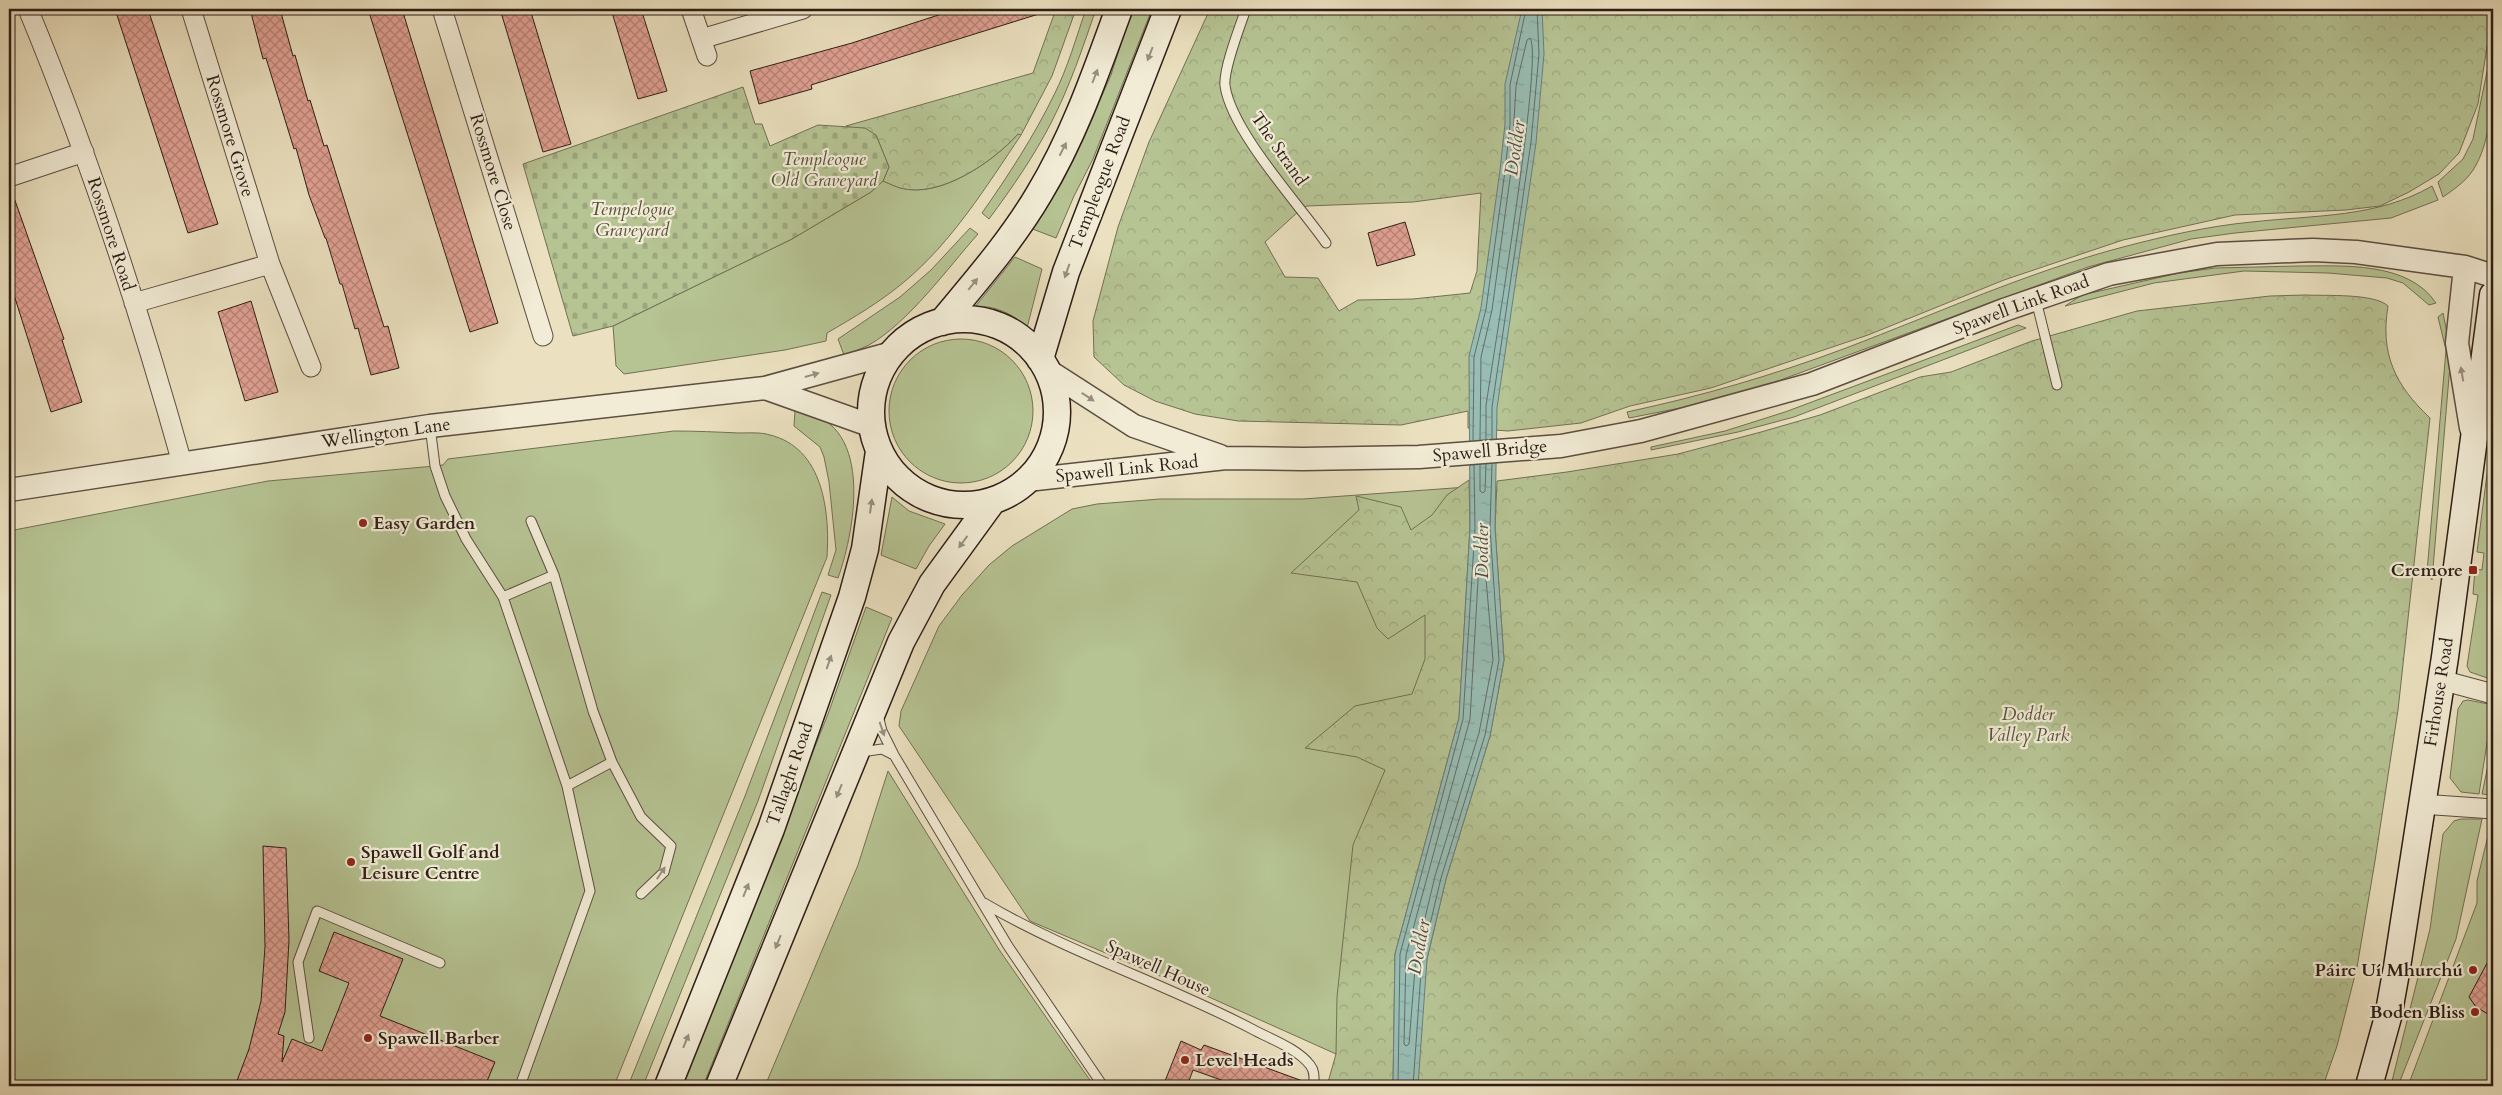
<svg xmlns="http://www.w3.org/2000/svg" width="2502" height="1095" font-family="Cardo,serif">
<defs>
<pattern id="forest-crowns" width="20" height="18" patternUnits="userSpaceOnUse" patternTransform="scale(1.25)"><rect width="20" height="18" fill="#b6c393"/><path d="M2 6a3 3 0 1 1 6 0M12 15a3 3 0 1 1 6 0" fill="none" stroke="#9da77e"/></pattern>
<pattern id="cemetery-stones" width="16" height="16" patternUnits="userSpaceOnUse" patternTransform="scale(1.25)"><rect width="16" height="16" fill="#b6c393"/><path d="M2 7V4a2 2 0 0 1 4 0v3zM10 15v-3a2 2 0 0 1 4 0v3z" fill="#9da77e"/></pattern>
<pattern id="water-ripples" width="26" height="14" patternUnits="userSpaceOnUse" patternTransform="scale(1.25)"><rect width="26" height="14" fill="#98bdb4"/><path d="M2 4q2-2 4 0t4 0M15 11q2-2 4 0t4 0" fill="none" stroke="#83a29a"/></pattern>
<pattern id="building-cross-hatch" width="8" height="8" patternUnits="userSpaceOnUse" patternTransform="scale(1.25)"><rect width="8" height="8" fill="#e1a193"/><path d="M0 0l8 8M0 8l8-8" fill="none" stroke="#b78377"/></pattern>
</defs>
<rect width="100%" height="100%" fill="#ebe1c0"/>
<filter id="stains"><feTurbulence type="fractalNoise" baseFrequency=".004" numOctaves="4"/><feColorMatrix values="0 0 0 0 .2 0 0 0 0 .09 0 0 0 0 .02 0 0 0 .5 -.17"/></filter>
<radialGradient id="worn" r=".72"><stop offset=".6" stop-color="#630" stop-opacity="0"/><stop offset="1" stop-color="#630" stop-opacity=".3"/></radialGradient>
<path fill="#b6c393" stroke="#727055" d="M1086 9H1096C1083 47 1070 86 1051 123 1034 156 1012 188 989 219L982 213C1008 176 1034 136 1054 95 1068 67 1076 38 1086 9Z
M1132 9H1152L1093 159 1074 196 1056 238 1030 228 1086 132 1111 75Z
M2493 43C2493 79 2494 133 2476 165 2469 179 2456 188 2443 197L2438 182 2463 159 2473 139Z
M1018 134 1021 135C986 187 952 242 904 282 880 302 853 318 827 333L826 341 785 350 624 374 616 366 613 326 792 239 871 192 883 181C888 183 894 186 901 188 940 199 994 161 1018 134Z
M2432 186 2438 200 2391 218 2235 233 2191 239 2088 267 1756 389 1711 402 1629 418 1627 412C1702 396 1774 375 1846 348 1938 313 2028 272 2123 247 2165 236 2209 226 2252 222 2314 215 2377 218 2432 186Z
M970 228 978 234C947 269 909 322 869 345 861 349 852 352 844 355L838 339 900 297 931 270Z
M1015 257 1042 269 1027 328C1016 315 992 304 975 307Z
M2298 266C2342 266 2408 261 2436 303L2429 305 2403 283 2387 278 2328 273 2244 271 2154 283 2065 306 2082 295 2179 273 2215 268Z
M2443 313 2451 353 2432 580 2427 572 2446 350 2438 317Z
M2018 325 2026 328 1794 417 1738 432 1651 450V447L1725 431 1785 412Z
M889 411a72 72 0 1 1 144 0a72 72 0 1 1-144 0Z
M795 411C875 417 856 528 838 578L828 575 836 550 829 482 824 457 820 447 794 426Z
M2493 427V680L2470 672 2467 666 2478 595 2473 594 2475 569 2482 570 2484 553 2477 552Z
M674 431C696 431 717 432 739 433 749 433 761 432 770 435 823 448 830 511 827 557L614 1086H9V531L268 481 435 466 443 465 448 459Z
M1467 487 1336 1054 1200 993 1030 921 899 726 901 711 939 626 962 595 989 565 1012 546 1072 509 1097 504 1160 499H1303Z
M892 497 909 511 945 524 929 546 916 569 881 555Z
M822 592 831 595 758 801 643 1086H628L745 796Z
M866 607 892 618 703 1086H679L828 714Z
M2468 700 2493 705 2479 794 2461 792 2450 778 2458 709 2463 701Z
M2493 741V795L2482 794Z
M888 771 1000 951 1094 1086H765L858 865Z
M2461 819H2482L2456 939 2398 1086 2392 1081 2430 929 2443 834 2454 821Z
M2492 819 2493 1086H2408L2477 903V881Z"/>
<path fill="url(#forest-crowns)" stroke="#727055" fill-rule="evenodd" d="M1056 9H1076L1052 76 1021 135 1018 134C994 161 940 199 900 188 894 186 888 183 883 181L889 167 876 135 846 126 1033 73Z
M1210 9H2493L2478 104 2459 153 2439 174 2409 192 2380 206 2346 210 2235 215 2123 240 2004 280 1868 335 1711 388 1630 406 1581 423 1508 431 1468 428V411L1401 425 1238 421 1195 414 1155 401 1124 385 1094 357 1093 321 1118 227 1149 142ZM1481 193 1477 271 1470 293 1413 299 1358 300 1339 311 1318 278 1285 277 1265 242 1299 211 1307 206 1413 202Z
M2305 295C2325 296 2374 293 2388 306 2380 354 2395 385 2430 418L2398 710 2375 861 2357 967 2337 1046 2323 1086H1414L1427 959 1446 879 1490 736 1504 660 1495 528 1497 481 1567 472 1678 454 1761 432 1820 415 1920 377 1951 372 2032 341 2137 311 2270 296Z
M1469 480 1470 527 1459 718 1395 954 1393 1086H1327L1336 1054 1337 997 1353 845 1385 770 1357 757 1305 748 1355 706 1412 694 1425 659V615L1388 639 1377 628 1357 582 1291 573 1359 510 1356 496 1401 507 1411 530 1432 515 1447 495Z"/>
<path fill="url(#cemetery-stones)" stroke="#727055" d="M743 87 755 124H762L770 146 818 125 865 128 876 135 889 167 883 181 871 192 792 239 613 326 573 336 523 164Z"/>
<path fill="url(#water-ripples)" stroke="#6d7d75" d="M1522 9H1542L1544 54 1536 143 1497 408 1495 528 1504 660 1490 736 1446 879 1427 959 1418 1086H1393L1395 954 1459 718 1470 527 1469 356 1481 308 1500 170 1505 124V84Z"/>
<g fill="none" stroke-linecap="round" stroke-linejoin="round">
<path stroke="#626d66" stroke-width="1" d="M1492 439V407L1531 142 1539 54 1537 9
M1473 440 1474 357 1486 309 1505 171 1510 124V85L1526 9
M1480 440 1481 357 1492 310 1511 171 1516 86 1527 40 1530 38C1544 55 1492 362 1486 406V439
M1480 465V491L1483 493 1485 491 1486 464
M1483 544 1493 660 1479 733 1435 876 1416 956 1409 1044 1406 1046 1404 1044 1406 955 1470 719 1480 546Z
M1398 1086 1400 954 1463 719 1475 528 1474 465
M1413 1086 1422 958 1441 878 1485 735 1499 660 1490 528 1492 464"/>
</g>
<path fill="url(#building-cross-hatch)" stroke="#2d1d17" d="M115 9H148L218 224 188 233Z
M250 9H280L293 56 295 55 308 101 310 100 324 146 327 145 384 327 388 326 399 368 371 375 358 328 355 329 342 284H340L326 238H325L309 195 296 148 294 149 266 58 263 59Z
M368 9H402L498 323 470 332Z
M500 9H530L571 144 543 152Z
M611 9H641L667 91 638 99Z
M957 9H1042V13L811 85 812 89 759 104 750 71 852 43Z
M12 192 64 339 62 340 82 402 51 412 9 279V193Z
M1405 222 1415 255 1377 266 1368 233Z
M251 301 278 392 245 401 218 312Z
M263 846 286 848 289 940 285 1012 278 1034 284 1036 282 1062 292 1039 322 1051 349 983 319 971 334 932 403 959 380 1016 495 1062 485 1086H235L249 1049 261 1001 265 947Z
M2493 952V1017L2476 1007 2469 997Z
M1181 1041 1201 1050 1204 1045 1308 1083V1086H1238L1193 1070 1187 1086H1163Z"/>
<g fill="none" stroke-linecap="round" stroke-linejoin="round">
<defs>
<path id="service" d="M1246 9C1240 26 1223 70 1225 86 1232 132 1298 203 1326 243
M2036 300 2057 385
M430 426 435 466 445 496 466 539 503 597 567 786 590 891 520 1086
M554 575 593 711 612 762 641 817 671 846 664 872 641 894
M503 597 554 575 531 521
M878 715 882 731 894 755 1008 946 1103 1086
M861 752 882 749 894 755
M567 786 612 762
M984 903C1069 953 1164 983 1252 1029 1270 1039 1297 1048 1310 1065 1315 1071 1314 1078 1314 1086
M309 1038 298 962 317 911 440 963
M1197 1086H1199"/>
<path id="minor" d="M28 9C89 156 139 309 182 463
M191 9 270 264 311 367
M442 9 543 336
M691 9 707 56
M701 39 803 9
M9 177 84 152
M134 303 270 264
M2441 680 2493 694
M2421 804 2493 809"/>
<path id="tertiary" d="M2465 267 2457 343 2471 428
M1047 370 1134 426 1220 456
M765 388 872 426
M1027 480 1226 458 1303 459 1419 457 1561 446 1641 431 1812 384 2004 310 2109 274 2217 254 2313 250 2356 252 2465 267 2493 276
M9 490 430 426 765 388 892 353"/>
<path id="secondary" d="M871 412a93 93 0 1 1 186 0a93 93 0 1 1-186 0Z
M942 322C976 281 1012 240 1039 194 1074 136 1096 72 1119 9
M1040 359 1066 272 1168 9
M668 1086 771 829 852 597 865 549 879 451
M719 1086 901 642 932 584 991 503
M2369 1086 2388 1017 2397 967 2445 657 2493 295"/>
</defs>
<use href="#service" stroke="#5c4e41" stroke-width="11"/>
<use href="#minor" stroke="#5c4e41" stroke-width="21"/>
<use href="#tertiary" stroke="#5c4e41" stroke-width="25"/>
<use href="#secondary" stroke="#2d1d17" stroke-width="29"/>
<use href="#service" stroke="#f2ecd6" stroke-width="9"/>
<use href="#minor" stroke="#f2ecd6" stroke-width="19"/>
<use href="#tertiary" stroke="#f2ecd6" stroke-width="22"/>
<use href="#secondary" stroke="#f2ecd6" stroke-width="26"/>
</g>
<defs><path id="oneway-solid" d="M-6-.8H1V-3.2L6.5 0L1 3.2V.8H-6Z" transform="scale(1.25)"/></defs>
<g fill="#998f80">
<use href="#oneway-solid" transform="translate(1150 54) rotate(111)"/>
<use href="#oneway-solid" transform="translate(1095 76) rotate(-69)"/>
<use href="#oneway-solid" transform="translate(1063 149) rotate(-63)"/>
<use href="#oneway-solid" transform="translate(1067 271) rotate(109)"/>
<use href="#oneway-solid" transform="translate(973 284) rotate(-51)"/>
<use href="#oneway-solid" transform="translate(2462 374) rotate(-100)"/>
<use href="#oneway-solid" transform="translate(812 375) rotate(-16)"/>
<use href="#oneway-solid" transform="translate(1088 397) rotate(33)"/>
<use href="#oneway-solid" transform="translate(871 506) rotate(-82)"/>
<use href="#oneway-solid" transform="translate(963 542) rotate(126)"/>
<use href="#oneway-solid" transform="translate(829 662) rotate(-71)"/>
<use href="#oneway-solid" transform="translate(882 729) rotate(71)"/>
<use href="#oneway-solid" transform="translate(839 791) rotate(112)"/>
<use href="#oneway-solid" transform="translate(661 873) rotate(-56)"/>
<use href="#oneway-solid" transform="translate(746 890) rotate(-68)"/>
<use href="#oneway-solid" transform="translate(778 942) rotate(112)"/>
<use href="#oneway-solid" transform="translate(686 1041) rotate(-68)"/>
</g>
<g fill="#8f2418" stroke="#f2ecd6" stroke-width="2">
<circle cx="363" cy="523" r="5"/>
<rect x="2468" y="565" width="10" height="10" rx="2.5"/>
<circle cx="351" cy="862" r="5"/>
<circle cx="2473" cy="970" r="5"/>
<circle cx="2475" cy="1012" r="5"/>
<circle cx="368" cy="1038" r="5"/>
<circle cx="1185" cy="1060" r="5"/>
</g>
<g text-anchor="middle" dominant-baseline="central" stroke-width="4.5" stroke-linejoin="round" paint-order="stroke">
<g font-size="18" fill="#2d1d17" stroke="#f2ecd6">
<text transform="translate(230 136) rotate(73)">Rossmore Grove</text>
<text transform="translate(1279 149) rotate(55)">The Strand</text>
<text transform="translate(493 172) rotate(73)">Rossmore Close</text>
<text transform="translate(1100 183) rotate(-69)">Templeogue Road</text>
<text transform="translate(111 234) rotate(72)">Rossmore Road</text>
<text transform="translate(2021 305) rotate(-20)">Spawell Link Road</text>
<text transform="translate(386 433) rotate(-8)">Wellington Lane</text>
<text transform="translate(1490 451) rotate(-5)">Spawell Bridge</text>
<text transform="translate(1127 469) rotate(-6)">Spawell Link Road</text>
<text transform="translate(2439 692) rotate(-81)">Firhouse Road</text>
<text transform="translate(790 774) rotate(-71)">Tallaght Road</text>
<text transform="translate(1158 968) rotate(24)">Spawell House</text>
</g>
<g font-size="18" font-style="italic" fill="#564f3c" stroke="#f2ecd6">
<text x="824" y="159">Templeogue<tspan x="824" dy="21">Old Graveyard</tspan></text>
<text x="632" y="209">Tempelogue<tspan x="632" dy="21">Graveyard</tspan></text>
<text x="2028" y="714">Dodder<tspan x="2028" dy="21">Valley Park</tspan></text>
</g>
<g font-size="18" font-weight="bold" fill="#2d1d17" stroke="#f2ecd6" text-anchor="start">
<text x="373" y="523">Easy Garden</text>
<text x="2463" y="570" text-anchor="end">Cremore</text>
<text x="361" y="852">Spawell Golf and<tspan x="361" dy="21">Leisure Centre</tspan></text>
<text x="2463" y="970" text-anchor="end">Páirc Uí Mhurchú</text>
<text x="2465" y="1012" text-anchor="end">Boden Bliss</text>
<text x="378" y="1038">Spawell Barber</text>
<text x="1195" y="1060">Level Heads</text>
</g>
<g font-size="19" font-style="italic" fill="#4d4d46" stroke="#f2ecd6">
<text transform="translate(1515 148) rotate(-82)">Dodder</text>
<text transform="translate(1482 551) rotate(-90)">Dodder</text>
<text transform="translate(1419 947) rotate(-80)">Dodder</text>
</g>
</g>
<rect width="2502" height="1095" fill="none" stroke="#ebe1c0" stroke-width="30"/>
<rect x="10" y="10" width="2482" height="1075" fill="none" stroke="#2d1d17" stroke-width="2.5"/>
<rect x="15" y="15" width="2472" height="1065" fill="none" stroke="#2d1d17"/>
<rect width="100%" height="100%" filter="url(#stains)"/>
<rect width="100%" height="100%" fill="url(#worn)"/>
</svg>
